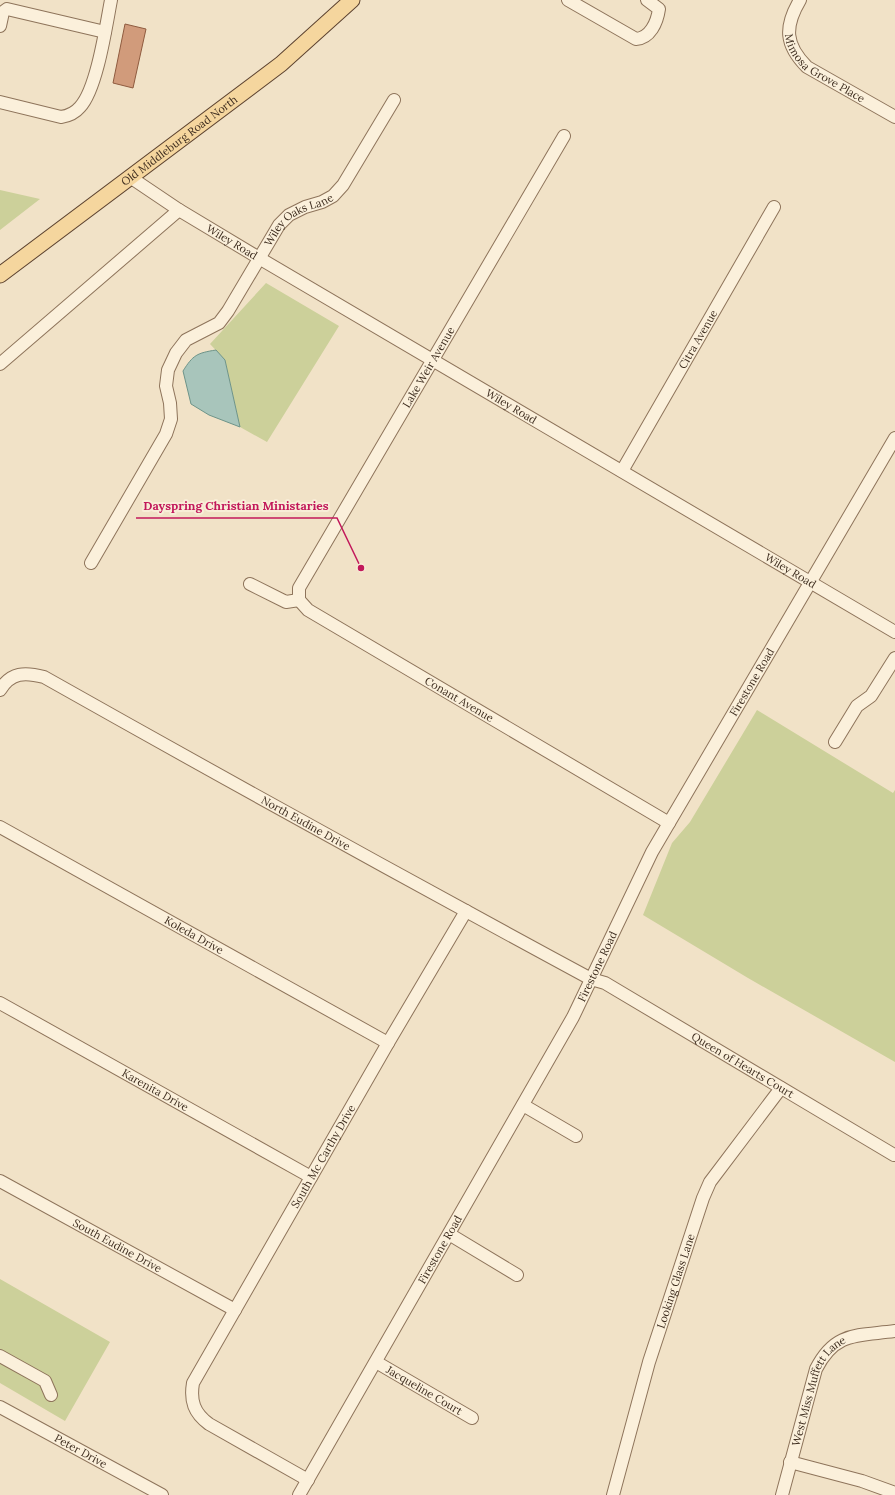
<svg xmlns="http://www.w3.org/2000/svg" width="895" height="1495" font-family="Lora,serif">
<rect width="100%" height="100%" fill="#f1e2c7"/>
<path fill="#ccd09a" d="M0 190 40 199 0 230Z
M266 283 339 326 267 442 240 427 225 360 210 344Z
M757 710 893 793 895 790V1062L748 978 643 915 672 843 690 822Z
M0 1279 110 1342 65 1421 0 1383Z"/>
<path fill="#a8c5bb" stroke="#6e9489" d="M216 350 225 360 240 427 209 415 191 404 183 371C193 355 197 353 216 350Z"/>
<path fill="#d19b7b" stroke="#8f5b3f" d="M125 24 146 29 133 88 113 83Z"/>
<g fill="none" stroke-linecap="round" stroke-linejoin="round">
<defs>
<g id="minor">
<path d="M568 0 636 39C650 38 657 23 659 9L647 0"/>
<path id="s1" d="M800 0C784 27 785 45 807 67L895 117"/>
<path d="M0 26 3 12 7 9 105 32"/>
<path d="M0 102 61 117C68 116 75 113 80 107 97 89 106 26 111 0"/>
<path id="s2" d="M130 177 179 210 259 258 895 632"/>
<path d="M0 364 179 210"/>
<path id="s3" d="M622 471 774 207"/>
<path id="s4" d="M91 563 166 434 171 419 170 403 166 386 168 370 176 353 186 340 219 323 228 311 279 225 289 215 305 207 322 202 333 196 343 185 394 100"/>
<path d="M250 584 286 602 299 600"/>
<path id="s5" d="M299 600V588L564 136"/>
<path id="s6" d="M299 600 308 610 669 823"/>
<path id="s7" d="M0 690C11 672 25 672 44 677 225 779 408 880 591 979L605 983 894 1155"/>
<path d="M835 742 857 706 871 696 895 658"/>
<path id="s8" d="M0 827 388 1043"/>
<path id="s9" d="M0 1003 311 1177"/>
<path d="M523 1105 576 1136"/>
<path id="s10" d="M0 1181 235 1310"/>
<path d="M449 1234 517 1275"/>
<path d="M0 1356 45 1381 51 1395"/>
<path id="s11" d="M376 1362 472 1418"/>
<path id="s12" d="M0 1407 162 1495"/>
<path d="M790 1462 862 1481 895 1493"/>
<path id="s13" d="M308 1480 209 1424C194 1413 190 1401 193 1383L388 1043 466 911"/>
<path id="s14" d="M299 1495 573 1017 652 852 669 823 895 438"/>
<path id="s15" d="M613 1495 649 1362 703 1198 710 1182 781 1088"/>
<path id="s16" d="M782 1495 816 1369C835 1331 858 1336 895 1331"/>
</g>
<g id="major">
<path id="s17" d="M0 275 281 64 352 0"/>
</g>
</defs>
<use href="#minor" stroke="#8e745b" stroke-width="14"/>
<use href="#major" stroke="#5c422f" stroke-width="17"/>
<use href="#minor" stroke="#fbf0db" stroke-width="12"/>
<use href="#major" stroke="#f5d69e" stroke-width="15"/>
</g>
<g text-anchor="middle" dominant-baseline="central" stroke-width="4" stroke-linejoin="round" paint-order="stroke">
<g font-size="11" fill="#3e2d1f" stroke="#f8edd7">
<text stroke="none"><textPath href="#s1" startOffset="88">Mimosa Grove Place</textPath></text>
<text stroke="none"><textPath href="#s17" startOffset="224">Old Middleburg Road North</textPath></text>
<text stroke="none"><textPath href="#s4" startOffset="421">Wiley Oaks Lane</textPath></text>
<text stroke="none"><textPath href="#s2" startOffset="121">Wiley Road</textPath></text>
<text stroke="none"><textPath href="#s3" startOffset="152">Citra Avenue</textPath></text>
<text stroke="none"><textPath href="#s5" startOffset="268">Lake Weir Avenue</textPath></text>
<text stroke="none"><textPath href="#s2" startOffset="445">Wiley Road</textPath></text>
<text stroke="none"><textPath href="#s2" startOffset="769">Wiley Road</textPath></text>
<text stroke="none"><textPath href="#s14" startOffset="931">Firestone Road</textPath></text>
<text stroke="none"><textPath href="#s6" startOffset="189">Conant Avenue</textPath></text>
<text stroke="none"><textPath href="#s7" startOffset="350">North Eudine Drive</textPath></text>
<text stroke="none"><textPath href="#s8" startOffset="222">Koleda Drive</textPath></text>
<text stroke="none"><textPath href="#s14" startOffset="607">Firestone Road</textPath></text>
<text stroke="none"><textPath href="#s7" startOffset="850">Queen of Hearts Court</textPath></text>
<text stroke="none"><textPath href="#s9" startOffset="178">Karenita Drive</textPath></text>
<text stroke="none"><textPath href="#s13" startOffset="422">South Mc Carthy Drive</textPath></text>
<text stroke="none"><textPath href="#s10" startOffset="134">South Eudine Drive</textPath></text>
<text stroke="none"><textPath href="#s14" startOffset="283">Firestone Road</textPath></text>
<text stroke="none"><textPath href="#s15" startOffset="223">Looking Glass Lane</textPath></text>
<text stroke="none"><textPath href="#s11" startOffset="56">Jacqueline Court</textPath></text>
<text stroke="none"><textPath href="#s16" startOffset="112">West Miss Muffett Lane</textPath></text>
<text stroke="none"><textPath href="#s12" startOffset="92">Peter Drive</textPath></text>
</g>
</g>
<path fill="none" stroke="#c2185b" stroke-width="1.5" d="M361 568L337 518H136"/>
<circle fill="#c2185b" stroke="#f8edd7" stroke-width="1.5" cx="361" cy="568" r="4"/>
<g font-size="12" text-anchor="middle" font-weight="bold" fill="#c2185b" stroke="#f8edd7" stroke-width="4" stroke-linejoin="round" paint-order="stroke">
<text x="236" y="510">Dayspring Christian Ministaries</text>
</g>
</svg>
